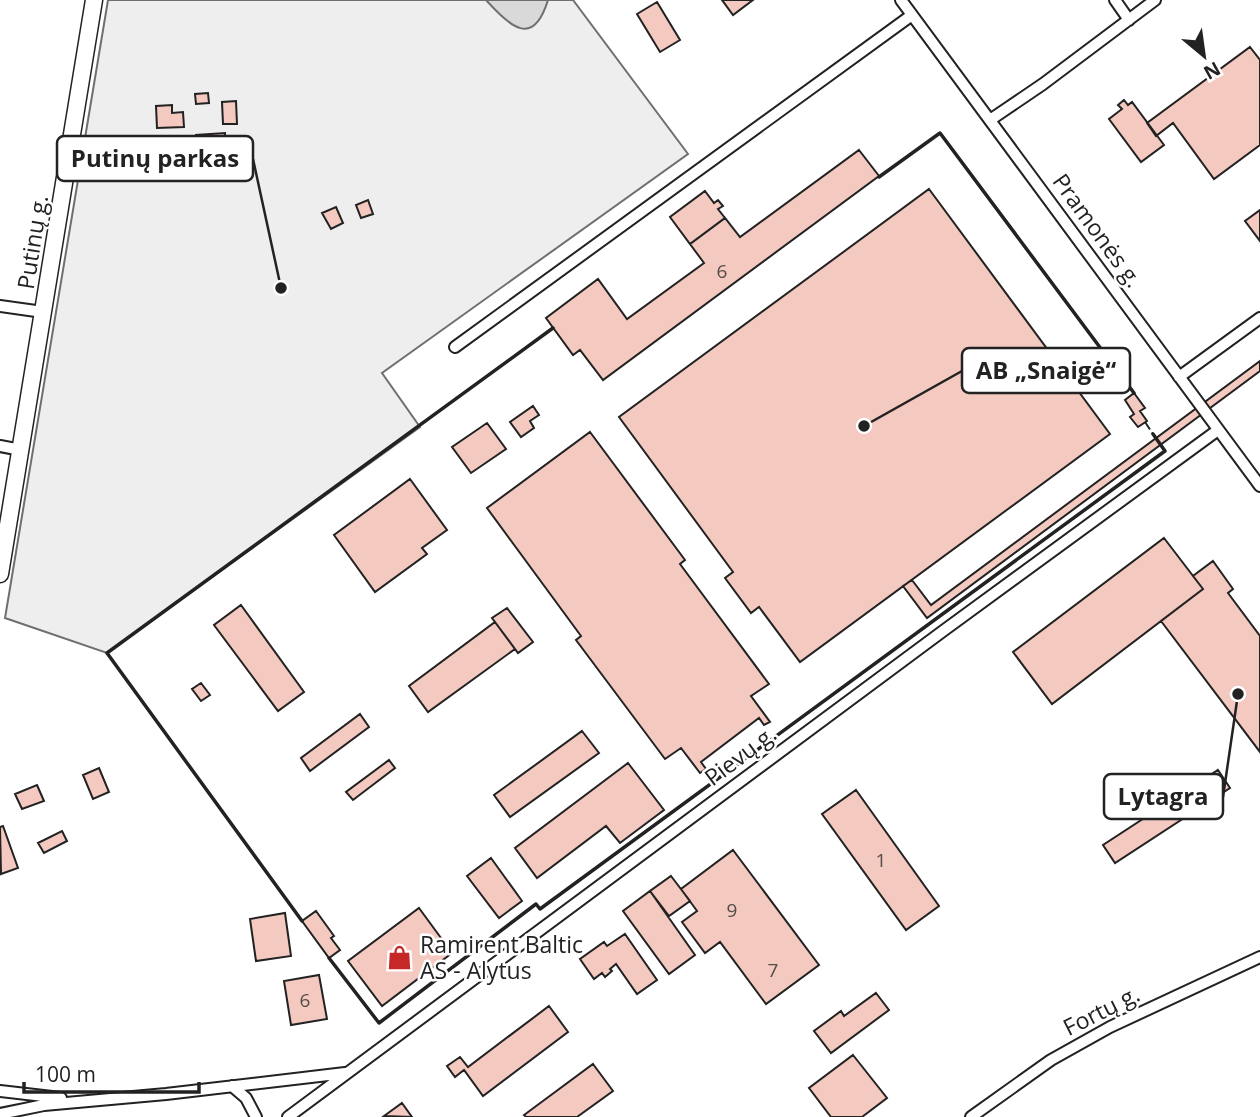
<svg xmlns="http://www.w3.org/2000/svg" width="1260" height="1117" font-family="'Open Sans',sans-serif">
<rect width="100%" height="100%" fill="#fff"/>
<path fill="#eee" stroke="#6f6f6f" stroke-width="2" d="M108 0H573L688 154 382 373 420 427 107 653 5 618Z"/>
<path fill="#d9d9d9" stroke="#6f6f6f" stroke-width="2" d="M486 0H548C533 49 510 26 486 0Z"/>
<path fill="#f3c9c0" stroke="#222" stroke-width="2" d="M722 0H753L733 15Z
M657 2 680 40 660 52 637 14Z
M1250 47 1260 60V145L1214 179 1173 123 1156 136 1147 123Z
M208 93 209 103 196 104 195 94Z
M1124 100 1128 105 1132 102 1164 145 1141 162 1109 119 1122 109 1118 105Z
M236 101 237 124H223L222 102Z
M172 105V113L183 112 184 127 157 128 156 106Z
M225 133 226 149 197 151 196 135Z
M859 150 879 176 603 380 580 350 573 355 546 318 598 279 627 319 704 263 690 244 725 218 740 237Z
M929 189 1110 434 800 662 759 607 751 613 725 578 733 572 619 417Z
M705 191 714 203 718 200 723 206 718 209 725 218 690 244 670 217Z
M368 200 373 214 361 218 356 205Z
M336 207 343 223 331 229 322 213Z
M1260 210V241L1245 221Z
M1260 361V371L927 618 903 586 912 580 931 605Z
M1134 393 1145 408 1140 411 1147 421 1138 427 1130 417 1134 414 1125 400Z
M533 406 539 415 530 421 534 428 521 437 510 422Z
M487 423 506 449 471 473 452 447Z
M590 432 685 560 680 564 769 684 751 696 770 722 764 725 759 718 701 762 706 769 700 773 681 748 665 759 576 640 581 636 487 508Z
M410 479 447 530 422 548 427 554 375 592 334 535Z
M1164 538 1203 589 1052 704 1013 652Z
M1213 561 1233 589 1228 593 1260 636V752L1161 621 1203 589 1193 576Z
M241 605 304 692 278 711 214 625Z
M507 608 533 642 518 653 492 618Z
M495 622 515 649 428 712 409 686Z
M201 683 210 695 201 701 192 689Z
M360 714 369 727 310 771 301 758Z
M582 731 599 753 510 817 494 795Z
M389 760 395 768 353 800 346 792Z
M628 763 664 810 620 843 606 826 537 878 515 848Z
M99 768 109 792 93 799 83 775Z
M1218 770 1230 788 1115 863 1103 845Z
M37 785 44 801 22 809 15 794Z
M856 790 939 906 906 930 822 814Z
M3 826 18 868 1 874 0 827Z
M62 831 67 841 44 853 38 843Z
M733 850 819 965 766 1004 720 942 705 953 682 922 697 911 681 889Z
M491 858 522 901 499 918 467 876Z
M671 876 690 901 669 916 650 891Z
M650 891 695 955 669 974 623 911Z
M419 908 452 953 382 1006 348 961Z
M316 911 334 936 331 938 340 950 329 958 302 921Z
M285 913 291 956 256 961 250 919Z
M625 934 657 980 637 994 616 964 610 969 612 971 605 977 602 973 594 979 580 959 604 942 607 946Z
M319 975 327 1019 291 1025 284 981Z
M876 993 889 1010 831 1053 814 1031 841 1011 844 1016Z
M549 1006 568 1032 483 1096 464 1070 455 1077 447 1066 460 1057 468 1067Z
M853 1055 887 1098 862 1117H831L809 1088Z
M593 1064 613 1091 577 1117H526L524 1115Z
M402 1103 412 1117 384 1116Z"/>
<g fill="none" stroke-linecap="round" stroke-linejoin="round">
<defs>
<path id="minor" d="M901 0 1260 486
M1115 0 1129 20
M990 120 1043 84 1155 0
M0 306 43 312
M455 347 912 15
M1179 377 1260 318
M0 446 21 450
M232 1086 246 1098 256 1117
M0 1091 61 1098
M0 1114 44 1105 166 1094 345 1073
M288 1117 943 631 1218 430
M971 1117 1051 1060 1110 1027 1260 957"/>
<path id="secondary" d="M0 574 94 0"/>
</defs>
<use href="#minor" stroke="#222" stroke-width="14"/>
<use href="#secondary" stroke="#222" stroke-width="19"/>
<use href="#minor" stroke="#fff" stroke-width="10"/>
<use href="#secondary" stroke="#fff" stroke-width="16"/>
<path stroke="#222" stroke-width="2" stroke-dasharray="9 3.5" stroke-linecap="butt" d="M1145 422 1153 434"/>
<path stroke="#222" stroke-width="3.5" d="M879 177 940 133 1134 393
M302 921 107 653 553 328
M329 958 379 1023 536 904 540 909 1165 451 1153 434"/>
</g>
<defs>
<symbol id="shop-bare" viewBox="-9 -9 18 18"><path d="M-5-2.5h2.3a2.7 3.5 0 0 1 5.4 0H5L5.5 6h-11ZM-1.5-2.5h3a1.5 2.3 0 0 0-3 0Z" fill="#c62828" stroke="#fff" stroke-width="2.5" paint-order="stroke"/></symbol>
</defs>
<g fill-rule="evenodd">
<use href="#shop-bare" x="382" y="940" width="35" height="35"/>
</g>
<g text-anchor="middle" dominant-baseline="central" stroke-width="5" stroke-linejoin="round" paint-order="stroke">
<g font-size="19" fill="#564c4a">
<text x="722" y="271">6</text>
<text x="881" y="860">1</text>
<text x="732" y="910">9</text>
<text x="773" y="970">7</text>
<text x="305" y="1000">6</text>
</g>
<g font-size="23" fill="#222" stroke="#fff">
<text transform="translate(1098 230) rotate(54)">Pramonės g.</text>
<text transform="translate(32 242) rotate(-81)">Putinų g.</text>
<text transform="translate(740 755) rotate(-37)">Pievų g.</text>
<text transform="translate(1101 1010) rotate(-27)">Fortų g.</text>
</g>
<g font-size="23" fill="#222" stroke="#fff" text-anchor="start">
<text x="420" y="944">Ramirent Baltic<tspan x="420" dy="26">AS - Alytus</tspan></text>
</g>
</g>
<path fill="none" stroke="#222" stroke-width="2.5" d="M281 288L253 159M864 426L962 371M1238 694L1223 797"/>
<g fill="#222" stroke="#fff" stroke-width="2.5">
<circle cx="281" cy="288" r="7"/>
<circle cx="864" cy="426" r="7"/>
<circle cx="1238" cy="694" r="7"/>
</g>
<g fill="#fff" stroke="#222" stroke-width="2.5">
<rect x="57" y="136" width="196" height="45" rx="7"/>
<rect x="962" y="348" width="168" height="45" rx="7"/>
<rect x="1104" y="774" width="119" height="45" rx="7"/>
</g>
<g font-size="24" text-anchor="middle" font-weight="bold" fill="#222">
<text x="155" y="167">Putinų parkas</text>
<text x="1046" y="379">AB „Snaigė“</text>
<text x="1163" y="805">Lytagra</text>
</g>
<g transform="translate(1204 56) rotate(151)" stroke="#ffffff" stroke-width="5" paint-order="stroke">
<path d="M0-5L12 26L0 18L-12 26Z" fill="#222222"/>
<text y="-10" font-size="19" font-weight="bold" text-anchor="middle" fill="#222222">N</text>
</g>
<path d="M24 1082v10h175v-10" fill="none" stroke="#222222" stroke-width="3.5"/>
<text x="35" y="1082" font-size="21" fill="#222222" stroke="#ffffff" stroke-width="5" paint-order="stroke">100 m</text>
</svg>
